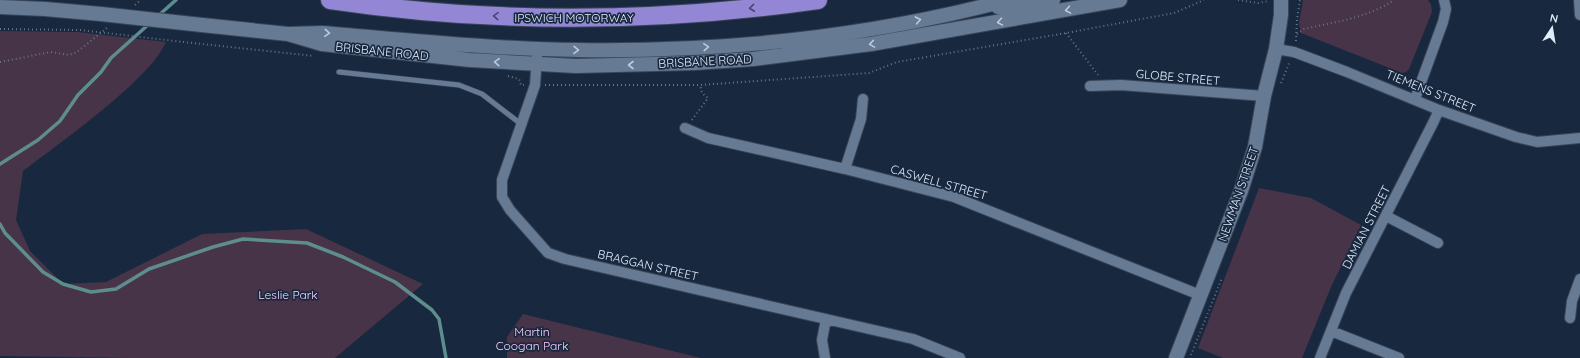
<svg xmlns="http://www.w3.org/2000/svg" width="1580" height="358" font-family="Quicksand,sans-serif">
<rect width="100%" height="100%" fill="#18283e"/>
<path fill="#473449" d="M1303 0H1428L1431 4 1432 12 1409 69 1406 72 1402 73 1301 33 1299 23Z
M0 31 77 32 166 42C157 61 143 73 129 87 95 118 60 143 23 171L16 220 30 251 63 284 106 282 202 234 306 229 423 284 335 358H130L0 356Z
M1259 188 1311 198 1361 225 1331 287 1302 358H1223L1198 348Z
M523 314 701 358H507V337Z"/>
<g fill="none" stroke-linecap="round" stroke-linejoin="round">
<path stroke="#5d8d8d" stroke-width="3.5" d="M159 15 176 0
M0 164 38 140 60 121 78 95 101 72 111 58 149 24
M0 224 5 233 43 272 63 284 91 292 116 289 149 269 213 247 243 239 307 243 343 257 395 282 432 310 439 319 446 358"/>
<defs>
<path id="lane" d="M339 72 459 85 482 94 521 124"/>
<path id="street" d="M1579 0 1580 15
M1276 49 1294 52 1347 72 1439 110 1516 137 1537 142 1580 138
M537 57 535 85 502 180V197L510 210 548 253 565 259 913 339 960 358
M1090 86 1121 85 1264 96
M1415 99 1443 22 1446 9 1444 0
M685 128 708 138 845 169 954 197 1200 295
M845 169 861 119 863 99
M1386 216 1438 243
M1570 318 1572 301 1580 279
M1331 331 1399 358
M825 358 822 340 826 319
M1320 358 1346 293 1433 123 1439 110"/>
<path id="secondary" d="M0 7 45 9 101 14
M998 7 1005 8 1053 0
M202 25 288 34 322 33C407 40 493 49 578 50 722 52 869 37 1008 0
M288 34 322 44 470 60 576 66 694 63 753 59 871 44 1120 0
M1176 358 1241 191 1255 147 1264 96 1276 49 1281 15V0"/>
<path id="highway" d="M330 0C492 24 656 23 818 0"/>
</defs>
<use href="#lane" stroke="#384558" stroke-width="6"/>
<use href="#street" stroke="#384558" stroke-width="12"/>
<use href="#secondary" stroke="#384558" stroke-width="16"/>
<use href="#highway" stroke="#384558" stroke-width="20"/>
<path stroke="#667487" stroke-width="2" stroke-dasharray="1 3" stroke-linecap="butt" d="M1238 0 1258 3 1269 1
M135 5 141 0
M0 29 80 30
M1066 33 1098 75
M1297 34 1304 29C1335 22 1367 18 1394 0
M1296 41 1297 19 1300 0
M183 42 314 56
M0 62 51 52 69 55 77 52 108 27
M508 76 519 79 521 85H524
M1281 83 1290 61
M545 85H700L869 73 897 62 1066 33 1174 13 1204 0
M692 120 708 98 702 93 700 85
M1191 355 1222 278"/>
<use href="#lane" stroke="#667a94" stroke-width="5"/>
<use href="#street" stroke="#667a94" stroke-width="10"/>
<use href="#secondary" stroke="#667a94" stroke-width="14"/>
<use href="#highway" stroke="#9286d5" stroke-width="18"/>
<defs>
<path id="secondary-bridge" d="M101 14 202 25"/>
</defs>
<use href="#secondary-bridge" stroke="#384558" stroke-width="16" stroke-linecap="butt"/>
<path stroke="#667487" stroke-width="2" stroke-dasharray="1 3" stroke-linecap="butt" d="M80 30 183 42"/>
<use href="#secondary-bridge" stroke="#667a94" stroke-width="14"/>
</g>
<defs><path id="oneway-chevron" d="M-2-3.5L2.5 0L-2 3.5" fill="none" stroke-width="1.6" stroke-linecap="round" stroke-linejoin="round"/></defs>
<g stroke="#434973">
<use href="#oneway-chevron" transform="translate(752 8) rotate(174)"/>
<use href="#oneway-chevron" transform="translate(496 16) rotate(-177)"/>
</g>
<g stroke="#bccadc">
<use href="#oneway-chevron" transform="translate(1068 10) rotate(170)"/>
<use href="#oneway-chevron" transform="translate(918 20) rotate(-11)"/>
<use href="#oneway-chevron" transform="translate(1000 22) rotate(170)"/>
<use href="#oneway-chevron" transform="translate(327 33) rotate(4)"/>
<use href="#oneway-chevron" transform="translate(872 44) rotate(171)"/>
<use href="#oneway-chevron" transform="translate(706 47) rotate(-3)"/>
<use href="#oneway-chevron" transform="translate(576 50) rotate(1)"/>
<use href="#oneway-chevron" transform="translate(497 62) rotate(-176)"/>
<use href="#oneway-chevron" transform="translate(631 65) rotate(180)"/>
</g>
<g text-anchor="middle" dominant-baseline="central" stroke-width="3.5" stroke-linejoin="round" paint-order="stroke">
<g font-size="12" fill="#e1ecfb" stroke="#18283e">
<text x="574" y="17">IPSWICH MOTORWAY</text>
<text transform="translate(382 51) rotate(6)">BRISBANE ROAD</text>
<text transform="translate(705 61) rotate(-3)">BRISBANE ROAD</text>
<text transform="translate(1178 77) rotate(5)">GLOBE STREET</text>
<text transform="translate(1431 91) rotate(22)">TIEMENS STREET</text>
<text transform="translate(939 182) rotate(16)">CASWELL STREET</text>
<text transform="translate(1238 194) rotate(-71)">NEWMAN STREET</text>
<text transform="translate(1366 227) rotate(-63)">DAMIAN STREET</text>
<text transform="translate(648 265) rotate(13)">BRAGGAN STREET</text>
</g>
<g font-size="12" fill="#fcd2ff" stroke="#18283e">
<text x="288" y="294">Leslie Park</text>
<text x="532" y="331">Martin<tspan x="532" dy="14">Coogan Park</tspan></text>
</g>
</g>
<g transform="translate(1552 28) rotate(12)" stroke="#18283e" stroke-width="3" paint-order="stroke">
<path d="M0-3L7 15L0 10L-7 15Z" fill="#e1ecfb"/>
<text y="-6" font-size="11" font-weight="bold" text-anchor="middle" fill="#e1ecfb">N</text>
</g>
</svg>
